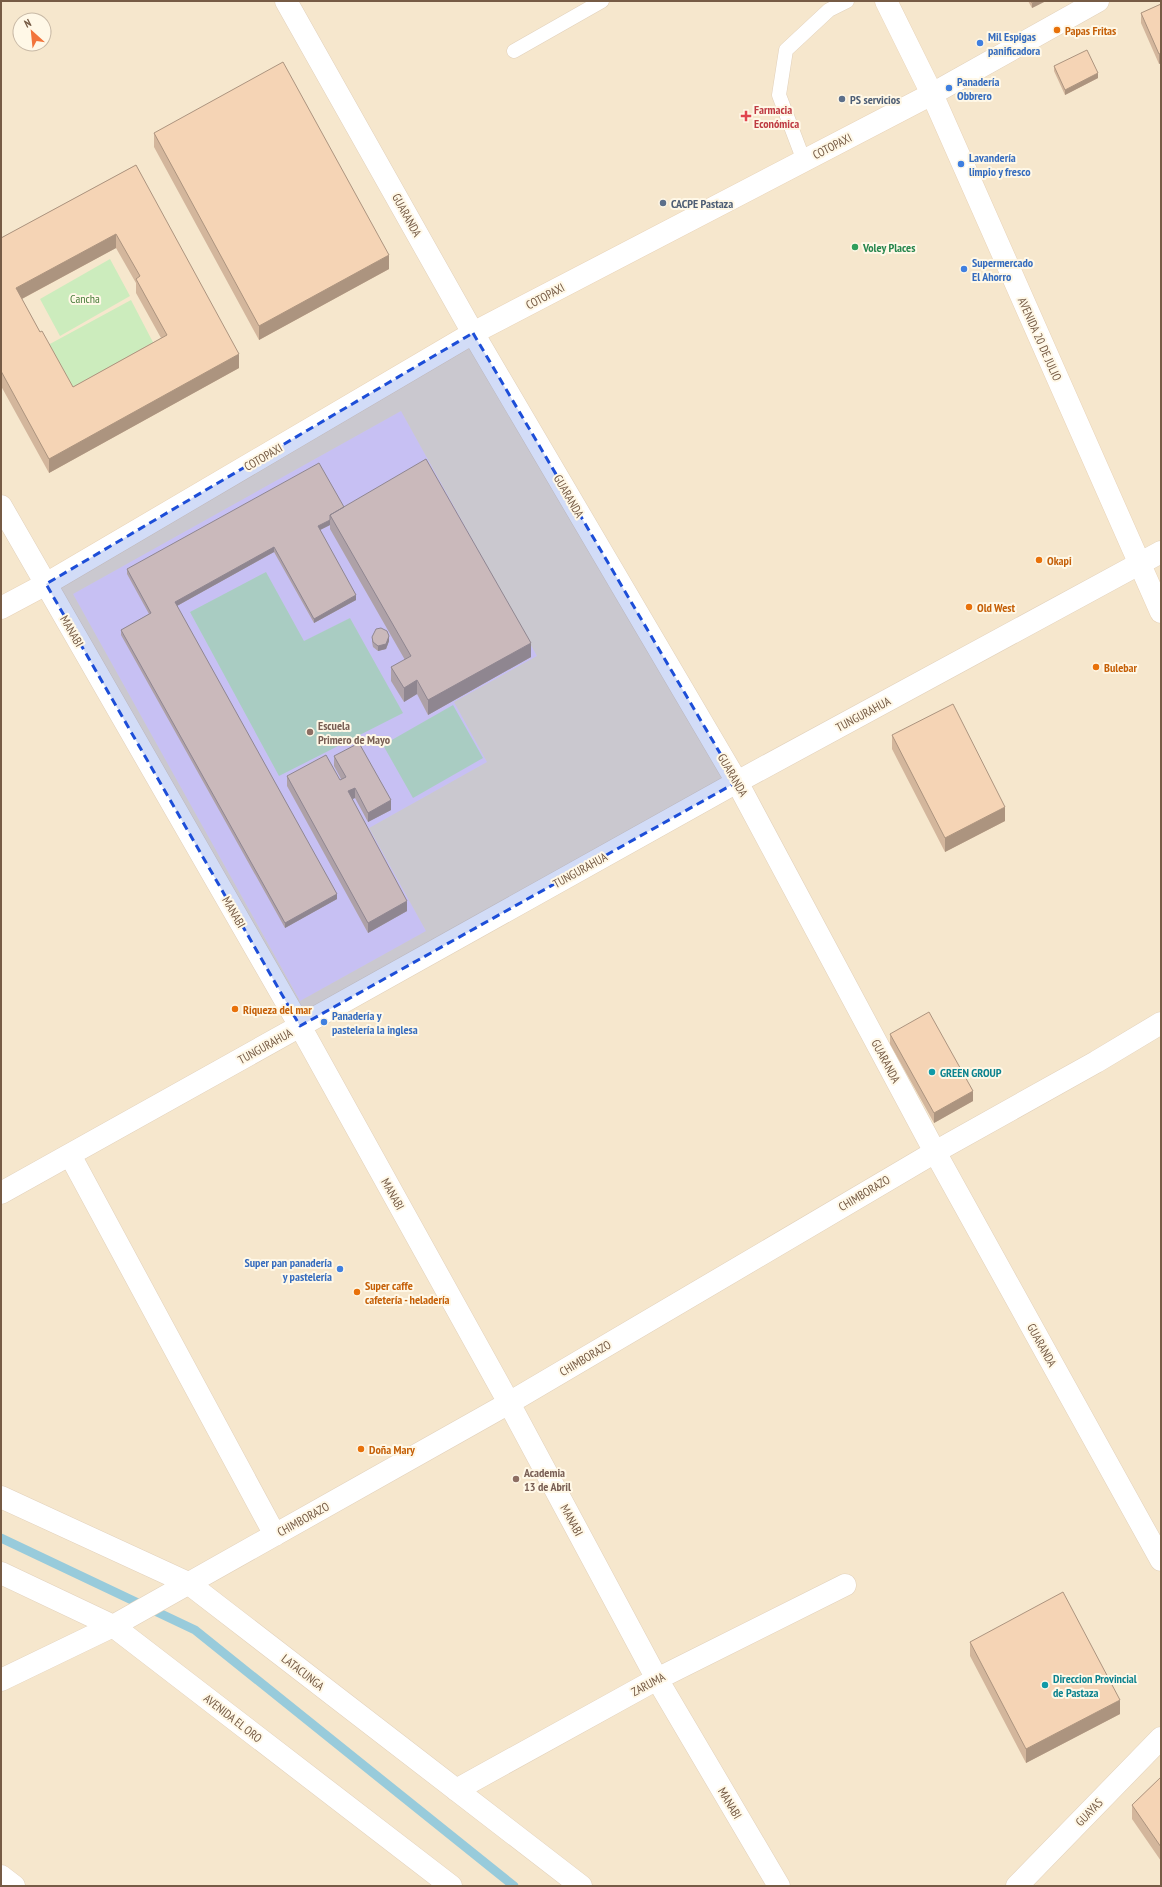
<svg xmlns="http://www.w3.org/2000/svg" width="1162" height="1887" font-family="'PT Sans Narrow',sans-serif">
<rect width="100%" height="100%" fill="#fef5df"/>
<path fill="#f6e7cd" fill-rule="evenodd" d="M1 1H1161V1886H1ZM20 20H44V44H20Z"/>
<path fill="#f2ddfa" d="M401 411 537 656 454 702 487 762 369 828 426 931 300 1001 73 594Z"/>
<path fill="#ccecbd" d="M110 259 130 296 60 336 40 299Z
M131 300 156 348 74 393 48 345Z
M266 572 304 641 350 618 403 713 279 776 190 612Z
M453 705 483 758 413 798 383 745Z"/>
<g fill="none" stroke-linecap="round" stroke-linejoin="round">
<path stroke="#98cbdb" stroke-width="9" d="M1 1538 195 1630 514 1886"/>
<defs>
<path id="lane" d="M514 51 602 1
M804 161 779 95 786 50 829 10 847 1"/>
<path id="street" d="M286 1 473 333 737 782 935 1152 1161 1560
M932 94 1098 1
M1 506 300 1026 509 1403 657 1679 779 1886
M70 1155 275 1535
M1 1193 737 782 1161 552
M1 1497 188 1583 581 1886
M1 1573 113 1626 451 1886
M1 1680 113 1626 509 1403 935 1152 1096 1062 1161 1023
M456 1790 657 1679 845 1585
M1 1876 14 1886
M1017 1886 1161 1738"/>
<path id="secondary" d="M886 1 932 94 1161 612
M1 608 46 584 473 333 932 94"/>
</defs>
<use href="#lane" stroke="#e2d1bb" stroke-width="15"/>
<use href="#street" stroke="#e2d1bb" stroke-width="23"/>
<use href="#secondary" stroke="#e8d3b8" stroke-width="23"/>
<use href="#lane" stroke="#fff" stroke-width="14"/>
<use href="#street" stroke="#fff" stroke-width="22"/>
<use href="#secondary" stroke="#fff" stroke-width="22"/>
</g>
<path fill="#d3b69c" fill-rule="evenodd" d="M1028 1H1046L1032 8Z
M1161 4V63L1159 64 1141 23V13Z
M1054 66 1098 78 1065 95 1054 71Z
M154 133 389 269 259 340 154 147Z
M136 165 239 368 49 473 1 386V238ZM116 248 136 283V293L161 338 73 387 40 332 22 299Z
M344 507 531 657 428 715 417 694 404 702 391 681V667L405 660 330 529V525L320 530 356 600 314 623 274 552 177 606 337 899 285 928 121 635V630L149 614 127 574V569Z
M372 637 389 641 386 649 378 651 373 647 372 642Z
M892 735 1005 821 945 852 892 749Z
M334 756 391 810 368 822 355 798 352 799 407 911 368 933 287 786V776L340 780 341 779 334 766Z
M890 1034 973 1101 934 1123 890 1044Z
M970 1642 1120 1714 1026 1763 970 1656Z
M1161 1777V1861L1132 1819V1805Z"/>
<path fill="#ac947f" d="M1037 1H1046L1032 8V3Z
M1161 53V63L1159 64V54Z
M1098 73V78L1065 95V90Z
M116 234V248L16 302V288Z
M389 255V269L259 340V326Z
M239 354V368L49 473V459Z
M330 520V525L318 531V526Z
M274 547V552L175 607V602Z
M356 595V600L314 623V619Z
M389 636V641L386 649 378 651V646Z
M531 643V657L428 715V700Z
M417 680V694L404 702V688Z
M355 788V798L348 801V791Z
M391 800V810L368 822V813Z
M1005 807V821L945 852V838Z
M337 894V899L285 928V923Z
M407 901V911L368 933V923Z
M973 1091V1101L934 1123V1113Z
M1120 1700V1714L1026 1763V1749Z"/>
<path fill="#f5d4b5" stroke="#ac947f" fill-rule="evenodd" d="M1031 1H1037L1032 3Z
M1161 4V53L1159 54 1141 13Z
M1087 50 1098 73 1065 90 1054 66Z
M283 62 389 255 259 326 154 133Z
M136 165 239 354 49 459 1 371V238ZM116 234 140 276 136 279 167 335 73 387 42 331 40 332 16 288Z
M426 459 531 643 428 700 417 680 404 688 391 667 411 656 330 515Z
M319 463 344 507 330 515V520L318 526 356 595 314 619 274 547 175 602 337 894 285 923 121 630 151 613 127 569Z
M381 628 387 631 389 636 386 644 378 646 373 642 372 637 376 629Z
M953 704 1005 807 945 838 892 735Z
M359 743 391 800 368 813 355 788 348 791 407 901 368 923 287 776 326 755 340 780 346 777 334 756Z
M929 1012 973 1091 934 1113 890 1034Z
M1063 1592 1120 1700 1026 1749 970 1642Z
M1161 1777V1847L1132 1805Z"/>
<path fill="#1d4ed8" fill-opacity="0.2" stroke="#1d4ed8" stroke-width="3" stroke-dasharray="8 5" stroke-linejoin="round" d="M473 333 737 782 300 1026 46 584Z"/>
<g fill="#e8710a" stroke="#fff8e7" stroke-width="1.5">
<circle cx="1057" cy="30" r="4"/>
<circle cx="1039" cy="560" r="4"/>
<circle cx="969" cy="607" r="4"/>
<circle cx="1096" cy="667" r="4"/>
<circle cx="235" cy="1009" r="4"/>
<circle cx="357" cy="1292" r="4"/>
<circle cx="361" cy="1449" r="4"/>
</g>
<g fill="#3f7fe0" stroke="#fff8e7" stroke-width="1.5">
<circle cx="980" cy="43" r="4"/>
<circle cx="949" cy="88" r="4"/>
<circle cx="961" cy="164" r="4"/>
<circle cx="964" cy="269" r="4"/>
<circle cx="324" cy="1022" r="4"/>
<circle cx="340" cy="1269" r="4"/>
</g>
<g fill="#5c6f8a" stroke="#fff8e7" stroke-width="1.5">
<circle cx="842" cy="99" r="4"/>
<circle cx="663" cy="203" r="4"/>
</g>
<path fill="#e0444e" stroke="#fff8e7" stroke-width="1.5" d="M744 110h4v4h4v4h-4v4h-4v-4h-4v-4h4z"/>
<circle fill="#2e9e5b" stroke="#fff8e7" stroke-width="1.5" cx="855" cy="247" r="4"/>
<g fill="#8d6e63" stroke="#fff8e7" stroke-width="1.5">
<circle cx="310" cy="732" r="4"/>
<circle cx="516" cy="1479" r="4"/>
</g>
<g fill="#0f9aa8" stroke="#fff8e7" stroke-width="1.5">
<circle cx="932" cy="1072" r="4"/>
<circle cx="1045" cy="1685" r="4"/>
</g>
<g text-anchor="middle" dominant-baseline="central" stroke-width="4" stroke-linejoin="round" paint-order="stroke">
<g font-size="12" font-weight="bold" fill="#c56008" stroke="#fff8e7" text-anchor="start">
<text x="1065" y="30">Papas Fritas</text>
<text x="1047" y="560">Okapi</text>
<text x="977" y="607">Old West</text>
<text x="1104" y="667">Bulebar</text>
<text x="243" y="1009">Riqueza del mar</text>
<text x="365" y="1285">Super caffe<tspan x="365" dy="14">cafetería - heladería</tspan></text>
<text x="369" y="1449">Doña Mary</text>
</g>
<g font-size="12" font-weight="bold" fill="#366cbe" stroke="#fff8e7" text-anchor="start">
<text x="988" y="36">Mil Espigas<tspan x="988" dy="14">panificadora</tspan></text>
<text x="957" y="81">Panadería<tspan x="957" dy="14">Obbrero</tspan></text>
<text x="969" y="157">Lavandería<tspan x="969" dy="14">limpio y fresco</tspan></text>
<text x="972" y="262">Supermercado<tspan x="972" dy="14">El Ahorro</tspan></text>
<text x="332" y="1015">Panadería y<tspan x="332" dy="14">pastelería la inglesa</tspan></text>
<text x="332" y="1262" text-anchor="end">Super pan panadería<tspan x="332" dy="14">y pastelería</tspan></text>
</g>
<g font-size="12" font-weight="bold" fill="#4e5e75" stroke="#fff8e7" text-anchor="start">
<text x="850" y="99">PS servicios</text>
<text x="671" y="203">CACPE Pastaza</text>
</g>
<g font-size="12" font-weight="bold" fill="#be3a42" stroke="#fff8e7" text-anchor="start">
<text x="754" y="109">Farmacia<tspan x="754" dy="14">Económica</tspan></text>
</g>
<g font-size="12" fill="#765b45" stroke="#fff8e7">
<text transform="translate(832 146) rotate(-27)">COTOPAXI</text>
<text transform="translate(407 215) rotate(61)">GUARANDA</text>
<text transform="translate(545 296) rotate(-28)">COTOPAXI</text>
<text transform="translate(1040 339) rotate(66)">AVENIDA 20 DE JULIO</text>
<text transform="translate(263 457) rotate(-30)">COTOPAXI</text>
<text transform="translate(569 496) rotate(60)">GUARANDA</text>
<text transform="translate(72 631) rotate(60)">MANABI</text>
<text transform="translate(863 714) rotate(-28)">TUNGURAHUA</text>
<text transform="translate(733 775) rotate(60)">GUARANDA</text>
<text transform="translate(580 870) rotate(-29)">TUNGURAHUA</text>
<text transform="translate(234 912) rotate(60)">MANABI</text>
<text transform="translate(265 1046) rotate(-29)">TUNGURAHUA</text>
<text transform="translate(886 1061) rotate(62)">GUARANDA</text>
<text transform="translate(864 1193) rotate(-31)">CHIMBORAZO</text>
<text transform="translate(393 1194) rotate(61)">MANABI</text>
<text transform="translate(1042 1345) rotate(61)">GUARANDA</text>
<text transform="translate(585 1358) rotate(-31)">CHIMBORAZO</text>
<text transform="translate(303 1519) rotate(-29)">CHIMBORAZO</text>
<text transform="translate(572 1520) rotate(62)">MANABI</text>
<text transform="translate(303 1672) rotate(38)">LATACUNGA</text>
<text transform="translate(648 1684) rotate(-28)">ZARUMA</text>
<text transform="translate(233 1718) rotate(38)">AVENIDA EL ORO</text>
<text transform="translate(730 1803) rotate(59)">MANABI</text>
<text transform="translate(1089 1812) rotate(-46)">GUAYAS</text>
</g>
<g font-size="12" font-weight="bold" fill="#27864d" stroke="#fff8e7" text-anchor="start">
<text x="863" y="247">Voley Places</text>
</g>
<g font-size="12" fill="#4a7d3c" stroke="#fff8e7">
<text x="85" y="298">Cancha</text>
</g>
<g font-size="12" font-weight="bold" fill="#785e54" stroke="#fff8e7" text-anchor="start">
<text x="318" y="725">Escuela<tspan x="318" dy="14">Primero de Mayo</tspan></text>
<text x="524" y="1472">Academia<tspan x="524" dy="14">13 de Abril</tspan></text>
</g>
<g font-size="12" font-weight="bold" fill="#0d838f" stroke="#fff8e7" text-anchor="start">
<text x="940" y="1072">GREEN GROUP</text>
<text x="1053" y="1678">Direccion Provincial<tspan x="1053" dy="14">de Pastaza</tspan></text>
</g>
</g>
<rect width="1162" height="1887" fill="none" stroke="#765b45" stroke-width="4"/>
<g transform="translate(32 32) rotate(333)"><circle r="19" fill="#fff8e7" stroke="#c8b9a6"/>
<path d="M0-3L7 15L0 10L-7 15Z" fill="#f2743b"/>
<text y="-6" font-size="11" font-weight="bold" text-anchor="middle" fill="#765b45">N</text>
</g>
</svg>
